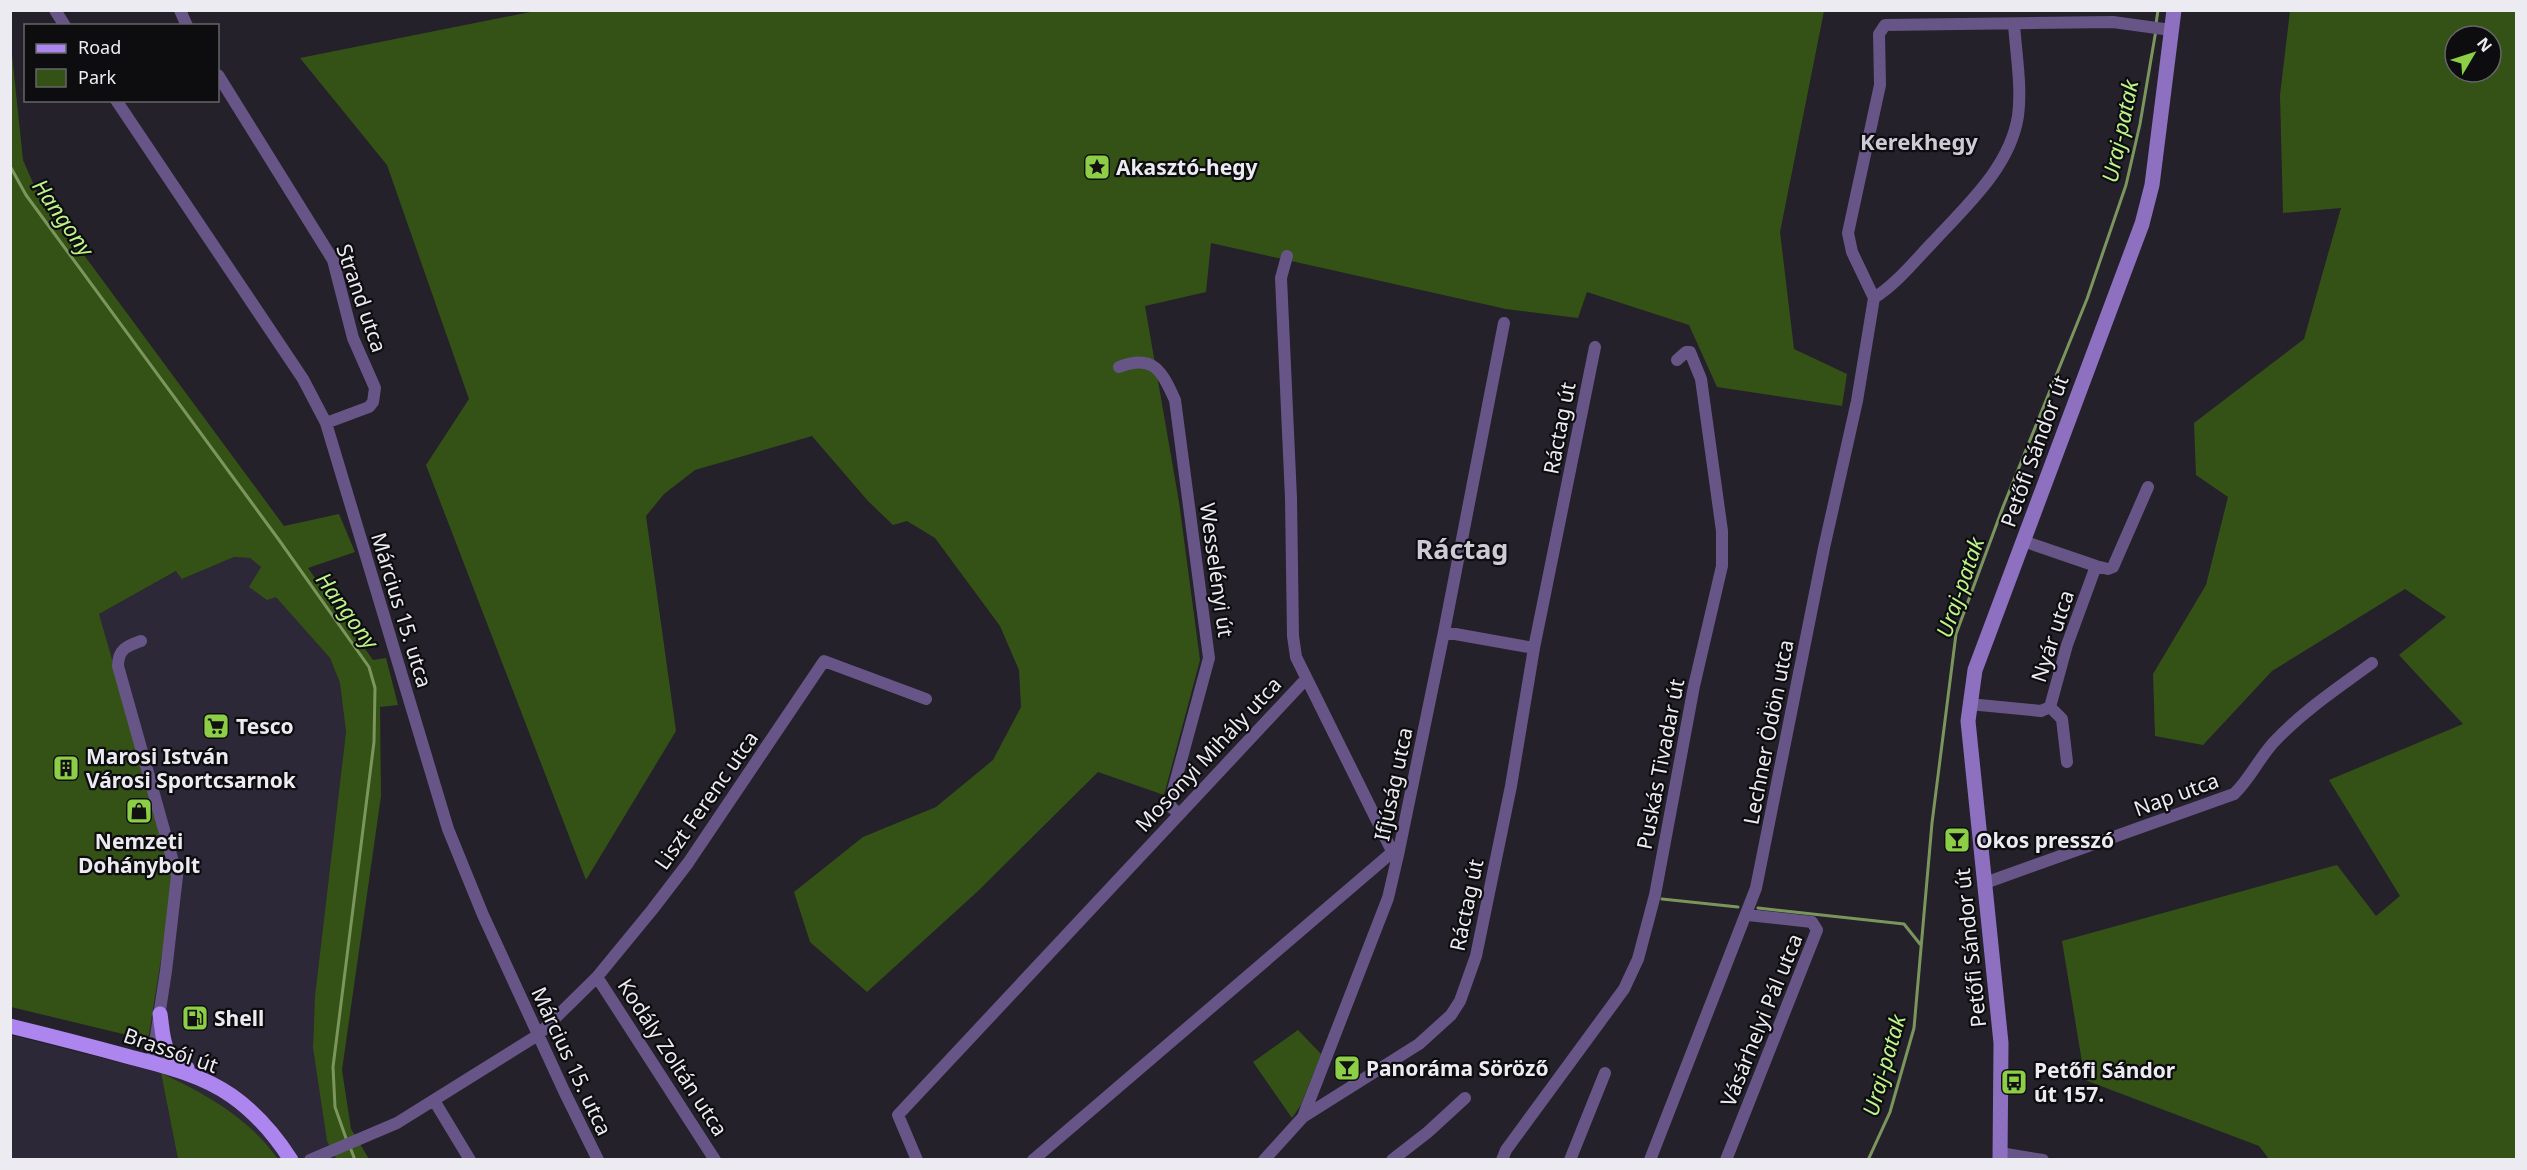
<svg xmlns="http://www.w3.org/2000/svg" width="2527" height="1170" font-family="'Noto Sans',sans-serif">
<rect width="100%" height="100%" fill="#24212a"/>
<path fill="#2d2837" d="M234 557 250 558 261 567 267 600 276 596 330 658 340 683 346 732 315 996 313 1048 327 1140 336 1158 278 1159 269 1147 219 1104 161 1074 178 1159H11L10 1035 141 1068 148 1040 172 868 99 614 177 571 183 579Z"/>
<path fill="#355216" fill-rule="evenodd" d="M540 10 1824 11 1780 232 1794 349 1847 374 1842 406 1717 387 1689 325 1587 292 1578 318 1506 309 1211 243 1206 292 1145 306 1179 502 1200 660 1164 795 1098 772 978 891 867 992 810 942 794 892 863 837 936 807 993 760 1021 707 1019 670 1000 626 935 538 907 521 893 525 868 501 812 436 695 470 664 494 646 516 676 731 586 880 426 465 469 399 387 165 300 58Z
M2290 11H2516V1159H2269L2259 1146 2085 1080 2062 941 2337 865 2376 916 2400 896 2329 780 2463 724 2399 655 2446 617 2405 589 2272 671 2203 745 2155 736 2153 674 2206 585 2228 497 2196 475 2194 423 2304 339 2341 208 2283 213 2280 95ZM2455 36H2491V72H2455Z
M11 45 23 160 36 190 284 526 339 514 355 552 308 568 373 660 386 658 398 705 380 707 381 796 342 1070 351 1129 369 1159H334L336 1158 327 1141 313 1048 315 996 346 732 340 683 330 658 276 597 267 600 249 587 261 567 250 558 234 557 182 579 176 571 99 614 172 868 173 884 148 1040 11 1007Z
M1298 1030 1321 1054 1301 1105 1292 1118 1253 1062Z
M161 1073C206 1094 249 1118 278 1159H178Z"/>
<g fill="none" stroke-linecap="round" stroke-linejoin="round">
<path stroke="#7b965d" stroke-width="3" d="M2156 24 2158 10
M10 166 26 195 279 540 369 667 375 688 374 742 333 1067 335 1107 347 1141
M1662 899 1738 907
M1758 908 1904 924 1920 944
M350 1147 355 1160
M1868 1160 1890 1112 1914 1028 1932 823 1956 634 2003 507 2087 299 2126 185 2140 124 2156 30"/>
<path stroke="#675587" stroke-width="12" d="M55 10 65 26
M180 10 187 26
M218 75 333 260 353 338 375 388 373 402 369 407 326 423
M116 100 303 379 326 423 448 829 483 915 564 1091 598 1160
M1287 256 1281 278 1291 498 1293 636 1296 657 1390 847 1398 855 1388 898 1303 1117
M1874 298 1852 252 1848 233 1880 85 1879 34 1885 25 2113 22 2171 30
M1874 298C1896 284 1913 263 1931 244 1964 208 2010 168 2018 116 2022 87 2016 54 2014 24
M1119 367C1154 353 1162 372 1175 400L1209 658 1169 805 1178 813
M2023 541 2096 566 2108 569 2113 567 2148 487
M1444 632 1534 648
M141 641C127 646 118 649 118 666L177 876 166 971 152 1062
M1969 704 2041 711 2050 707 2067 645 2096 566
M2050 707 2062 719 2067 762
M1985 883 2234 794C2250 779 2259 758 2274 742 2303 711 2338 688 2372 663
M597 977 715 1160
M435 1102 470 1160
M2000 1153 2043 1160
M310 1160 397 1123 538 1035 597 977 652 910 688 863 824 661 926 699
M917 1160 898 1115 1306 679
M1033 1160 1389 855H1398L1444 632 1504 323
M1264 1160 1303 1117 1419 1044 1451 1015 1460 1001 1476 956 1511 786 1534 648 1595 347
M1392 1160 1428 1132 1465 1098
M1502 1160 1506 1150 1624 989 1638 959 1655 895 1694 686 1722 566V531L1701 379 1690 352H1686L1677 360
M1570 1160 1605 1073
M1650 1160 1756 888 1824 548 1857 401 1874 298
M1726 1160 1817 930 1812 922 1748 915"/>
<path stroke="#8e70c1" stroke-width="15" d="M2000 1160 2001 1043 1968 721 1975 670 2142 224 2152 185 2174 10"/>
<path stroke="#ac85ee" stroke-width="15" d="M160 1014C164 1040 161 1054 187 1068
M10 1026C51 1036 90 1046 130 1057 165 1066 202 1075 232 1096 256 1113 275 1135 291 1160"/>
</g>
<defs>
<symbol id="sight-square" viewBox="-11 -11 22 22"><rect x="-9" y="-9" width="18" height="18" rx="4" fill="#8cce45" stroke="#0d0c0f"/><path d="M0-6L1.8-2.2L6-1.7L2.9 1.2L3.7 5.4L0 3.3L-3.7 5.4L-2.9 1.2L-6-1.7L-1.8-2.2Z" fill="#111"/></symbol>
<symbol id="supermarket-square" viewBox="-11 -11 22 22"><rect x="-9" y="-9" width="18" height="18" rx="4" fill="#8cce45" stroke="#0d0c0f"/><path d="M-6-5.5h2.5l.6 2H6L4.5 2H-2.5L-4.4-4H-6ZM-1.5 3.2a1.3 1.3 0 1 0 .1 0ZM3 3.2a1.3 1.3 0 1 0 .1 0Z" fill="#111"/></symbol>
<symbol id="building-square" viewBox="-11 -11 22 22"><rect x="-9" y="-9" width="18" height="18" rx="4" fill="#8cce45" stroke="#0d0c0f"/><path d="M-4-6H4V6H1V3H-1V6H-4ZM-2.5-4.3h1.7v1.8h-1.7ZM.8-4.3h1.7v1.8H.8ZM-2.5-1h1.7V.8h-1.7ZM.8-1h1.7V.8H.8Z" fill="#111"/></symbol>
<symbol id="shop-square" viewBox="-11 -11 22 22"><rect x="-9" y="-9" width="18" height="18" rx="4" fill="#8cce45" stroke="#0d0c0f"/><path d="M-5-2.5h2.3a2.7 3.5 0 0 1 5.4 0H5L5.5 6h-11ZM-1.5-2.5h3a1.5 2.3 0 0 0-3 0Z" fill="#111"/></symbol>
<symbol id="bar-square" viewBox="-11 -11 22 22"><rect x="-9" y="-9" width="18" height="18" rx="4" fill="#8cce45" stroke="#0d0c0f"/><path d="M-6-5H6L.8 .8V4.5H3.5V6h-7V4.5H-.8V.8Z" fill="#111"/></symbol>
<symbol id="fuel-square" viewBox="-11 -11 22 22"><rect x="-9" y="-9" width="18" height="18" rx="4" fill="#8cce45" stroke="#0d0c0f"/><path d="M-5.5-6h7V0h2V4h1.3V-2.5L3-4.5l.8-.8L6-3V5H2.5V1h-1V6h-7ZM-4.2-4.7v3.2H.2V-4.7Z" fill="#111"/></symbol>
<symbol id="bus-square" viewBox="-11 -11 22 22"><rect x="-9" y="-9" width="18" height="18" rx="4" fill="#8cce45" stroke="#0d0c0f"/><path d="M-5-6H5V4H4V6H2V4H-2V6H-4V4H-5ZM-3.5-4V0h7V-4ZM-3.5 1.2v1.5H-2V1.2ZM2 1.2v1.5H3.5V1.2Z" fill="#111"/></symbol>
</defs>
<g fill-rule="evenodd">
<use href="#sight-square" x="1082" y="152" width="30" height="30"/>
<use href="#supermarket-square" x="201" y="711" width="30" height="30"/>
<use href="#building-square" x="51" y="753" width="30" height="30"/>
<use href="#shop-square" x="124" y="796" width="30" height="30"/>
<use href="#bar-square" x="1942" y="825" width="30" height="30"/>
<use href="#fuel-square" x="180" y="1003" width="30" height="30"/>
<use href="#bar-square" x="1332" y="1053" width="30" height="30"/>
<use href="#bus-square" x="1999" y="1067" width="30" height="30"/>
</g>
<g text-anchor="middle" dominant-baseline="central" stroke-width="4.5" stroke-linejoin="round" paint-order="stroke">
<g font-size="21" font-weight="bold" fill="#ecebf1" stroke="#0d0c0f" text-anchor="start">
<text x="1116" y="167">Akasztó-hegy</text>
<text x="236" y="726">Tesco</text>
<text x="86" y="756">Marosi István<tspan x="86" dy="24">Városi Sportcsarnok</tspan></text>
<text x="1976" y="840">Okos presszó</text>
<text x="139" y="841" text-anchor="middle">Nemzeti<tspan x="139" dy="24">Dohánybolt</tspan></text>
<text x="214" y="1018">Shell</text>
<text x="1366" y="1068">Panoráma Söröző</text>
<text x="2034" y="1070">Petőfi Sándor<tspan x="2034" dy="24">út 157.</tspan></text>
</g>
<g font-size="21" fill="#ecebf1" stroke="#0d0c0f">
<text transform="translate(362 298) rotate(71)">Strand utca</text>
<text transform="translate(1559 428) rotate(-79)">Ráctag út</text>
<text transform="translate(2034 451) rotate(-70)">Petőfi Sándor út</text>
<text transform="translate(1217 570) rotate(82)">Wesselényi út</text>
<text transform="translate(402 610) rotate(73)">Március 15. utca</text>
<text transform="translate(2052 636) rotate(-72)">Nyár utca</text>
<text transform="translate(1768 732) rotate(-79)">Lechner Ödön utca</text>
<text transform="translate(1208 754) rotate(-47)">Mosonyi Mihály utca</text>
<text transform="translate(1660 764) rotate(-79)">Puskás Tivadar út</text>
<text transform="translate(1393 784) rotate(-78)">Ifjúság utca</text>
<text transform="translate(2176 794) rotate(-20)">Nap utca</text>
<text transform="translate(706 800) rotate(-55)">Liszt Ferenc utca</text>
<text transform="translate(1466 905) rotate(-78)">Ráctag út</text>
<text transform="translate(1970 948) rotate(-96)">Petőfi Sándor út</text>
<text transform="translate(1761 1020) rotate(-68)">Vásárhelyi Pál utca</text>
<text transform="translate(171 1050) rotate(19)">Brassói út</text>
<text transform="translate(673 1057) rotate(57)">Kodály Zoltán utca</text>
<text transform="translate(572 1061) rotate(65)">Március 15. utca</text>
</g>
<g font-size="22" font-style="italic" fill="#bcf588" stroke="#0d0c0f">
<text transform="translate(2119 131) rotate(-78)">Uraj-patak</text>
<text transform="translate(64 217) rotate(55)">Hangony</text>
<text transform="translate(1959 587) rotate(-71)">Uraj-patak</text>
<text transform="translate(348 610) rotate(54)">Hangony</text>
<text transform="translate(1883 1065) rotate(-74)">Uraj-patak</text>
</g>
<g font-size="22" font-weight="bold" fill="#cecad6" stroke="#0d0c0f">
<text x="1919" y="141">Kerekhegy</text>
</g>
<g font-size="27" font-weight="bold" fill="#cecad6" stroke="#0d0c0f">
<text x="1462" y="548">Ráctag</text>
</g>
</g>
<rect width="2527" height="1170" fill="none" stroke="#ecebf1" stroke-width="24"/>
<rect x="24" y="24" width="195" height="78" fill="#0d0c0f" stroke="#666569" stroke-width="1.5"/>
<rect x="36" y="44" width="30" height="9" fill="#ac85ee" stroke="#666569" stroke-width="1.5"/>
<text x="78" y="54" font-size="18" fill="#ecebf1">Road</text>
<rect x="36" y="69" width="30" height="18" fill="#355216" stroke="#666569" stroke-width="1.5"/>
<text x="78" y="84" font-size="18" fill="#ecebf1">Park</text>
<g transform="translate(2473 54) rotate(51)"><circle r="28" fill="#0d0c0f" stroke="#666569" stroke-width="1.5"/>
<path d="M0-4.5L10 22L0 15L-10 22Z" fill="#8cce45"/>
<text y="-9" font-size="16" font-weight="bold" text-anchor="middle" fill="#ecebf1">N</text>
</g>
</svg>
